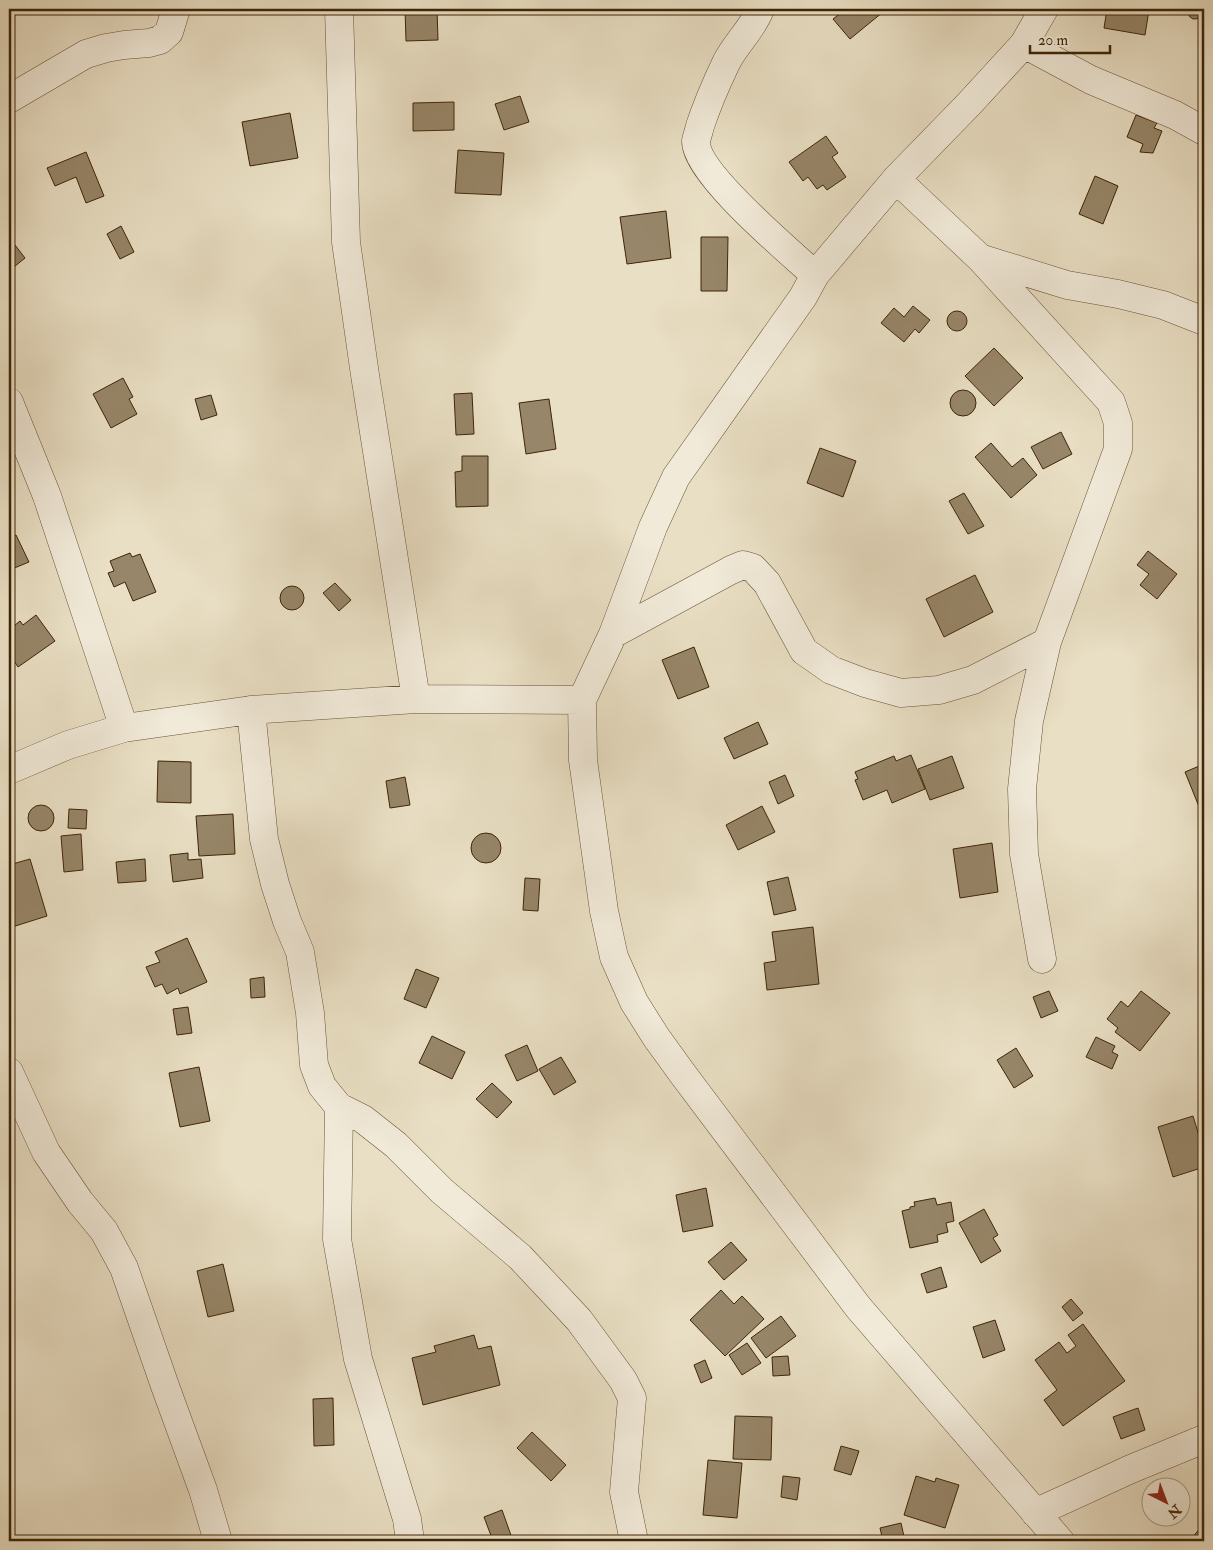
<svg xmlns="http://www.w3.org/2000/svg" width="1213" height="1550" font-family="'IM FELL Double Pica',serif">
<rect width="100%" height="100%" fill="#e9dfc4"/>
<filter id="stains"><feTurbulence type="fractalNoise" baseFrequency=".004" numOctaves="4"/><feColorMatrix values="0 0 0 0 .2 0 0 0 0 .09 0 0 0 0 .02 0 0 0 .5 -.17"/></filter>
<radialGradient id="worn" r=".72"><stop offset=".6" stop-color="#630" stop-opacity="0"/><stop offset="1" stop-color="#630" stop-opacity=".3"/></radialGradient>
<path fill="#978669" stroke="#3e2506" d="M405 9H437L438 40 406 41Z
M846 9H881L883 12 850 39 833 19Z
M1107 9 1149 10 1145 35 1104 28Z
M1185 9H1204V18L1193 19 1190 17Z
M520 96 529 122 504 130 495 104Z
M454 102V130L413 131V103Z
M290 113 298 158 250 166 242 122Z
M1136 115 1157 123 1154 128 1162 131 1153 153 1140 152 1143 144 1127 137Z
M826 136 838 153 832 157 846 177 827 190 823 185 817 189 808 177 803 181 789 162Z
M458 150 504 153 501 195 455 193Z
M86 152 104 196 86 203 76 177 55 186 47 168Z
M1095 176 1118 186 1103 224 1079 214Z
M666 211 671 258 627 264 620 217Z
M121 226 134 252 120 259 107 234Z
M701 237H728L727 291H701Z
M15 245 25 258 9 271V250Z
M913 306 930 320 919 333 915 329 904 342 881 323 894 308 904 317Z
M947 321a10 10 0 1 1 20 0a10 10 0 1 1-20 0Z
M994 348 1023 378 994 406 965 376Z
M123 378 133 397 129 399 137 414 111 428 93 394Z
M950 403a13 13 0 1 1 26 0a13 13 0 1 1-26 0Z
M472 393 474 434 456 435 454 394Z
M211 395 217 415 201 420 195 399Z
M549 399 556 449 526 454 519 403Z
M1061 432 1072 454 1043 469 1031 447Z
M991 443 1012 467 1023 458 1037 475 1011 498 975 457Z
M820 448 856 461 843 497 807 483Z
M462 456H488V506L456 507 455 472 462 471Z
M964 493 984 526 968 534 949 501Z
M16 535 29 562 12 569 9 561V538Z
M1148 551 1177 574 1157 599 1140 585 1149 574 1137 565Z
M130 553 132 557 140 554 156 592 133 601 125 582 114 587 108 573 114 571 110 561Z
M975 575 993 612 944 637 926 599Z
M335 583 351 600 339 611 323 593Z
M280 598a12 12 0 1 1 24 0a12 12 0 1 1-24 0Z
M36 615 55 641 18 667 9 653V630L20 621 23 625Z
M694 647 709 687 678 699 662 660Z
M758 722 768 744 734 759 724 738Z
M911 755 925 789 892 803 887 790 863 800 855 780 858 779 855 772 894 756 896 761Z
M952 756 964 788 930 800 918 769Z
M158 761 191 762V803L157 802Z
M1204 764V813L1202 814 1185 772Z
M785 775 794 796 778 804 769 782Z
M405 777 410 805 390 808 386 781Z
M28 818a13 13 0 1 1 26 0a13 13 0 1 1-26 0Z
M762 806 775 832 738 850 726 825Z
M69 809 87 810 86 829 68 828Z
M233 814 235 854 199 856 196 816Z
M471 848a15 15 0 1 1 30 0a15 15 0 1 1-30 0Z
M81 834 83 870 64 872 61 836Z
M992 843 998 892 960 898 953 849Z
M188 853V860L201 859 203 878 173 882 170 855Z
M30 859 47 916 9 928V865Z
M145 859 146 881 118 883 116 862Z
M788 877 796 910 774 915 767 882Z
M525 878 540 879 538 911 523 910Z
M813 927 819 984 767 990 764 963 776 961 772 932Z
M187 938 207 982 180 994 178 988 167 994 162 984 155 987 146 967 160 962 155 952Z
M416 969 439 978 426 1008 404 999Z
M264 977 265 997 251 998 250 979Z
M1049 991 1058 1011 1041 1018 1033 997Z
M1141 991 1170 1013 1140 1051 1115 1032 1118 1028 1107 1019 1121 1001 1128 1007Z
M188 1007 192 1033 177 1035 173 1009Z
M432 1036 465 1052 452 1079 419 1063Z
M1096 1037 1115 1046 1112 1052 1118 1055 1112 1069 1086 1057Z
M527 1045 538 1071 517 1081 505 1055Z
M1016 1048 1033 1076 1014 1088 997 1060Z
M561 1057 576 1082 554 1095 539 1069Z
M199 1067 210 1121 180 1127 169 1073Z
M492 1083 512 1102 497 1118 476 1099Z
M1193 1116 1204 1152V1167L1173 1177 1158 1127Z
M706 1188 713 1226 683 1232 676 1195Z
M935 1198 937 1205 951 1202 954 1221 946 1223 948 1232 937 1235 938 1242 910 1248 902 1211 910 1209V1207L915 1206 914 1202Z
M984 1209 998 1235 993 1238 1001 1251 981 1263 959 1223Z
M731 1242 747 1260 724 1280 708 1262Z
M223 1264 234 1311 208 1317 197 1271Z
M941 1267 947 1287 927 1293 921 1274Z
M721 1290 734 1304 742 1296 764 1319 725 1356 690 1320Z
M1071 1299 1083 1313 1073 1321 1062 1307Z
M781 1316 796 1336 766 1358 751 1338Z
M995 1320 1005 1350 983 1358 973 1327Z
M1083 1324 1125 1381 1063 1426 1044 1400 1057 1390 1035 1360 1059 1342 1067 1353 1076 1346 1068 1335Z
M474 1335 478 1349 491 1346 500 1385 423 1405 412 1358 436 1352 434 1346Z
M747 1343 761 1363 742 1375 729 1355Z
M788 1356 790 1375 773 1376 772 1357Z
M705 1360 712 1378 701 1383 694 1365Z
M333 1398 334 1445 314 1446 313 1399Z
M1138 1408 1145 1430 1121 1439 1113 1417Z
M735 1416 772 1417 771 1460 733 1459Z
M532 1432 566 1465 551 1481 517 1448Z
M841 1446 859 1451 851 1475 834 1470Z
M708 1460 742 1463 737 1518 703 1515Z
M783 1476 800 1478 797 1500 781 1497Z
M916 1476 935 1482 936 1478 959 1485 945 1528 904 1515Z
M502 1510 513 1541H493L484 1517Z
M901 1523 905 1541H883L880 1528Z
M1204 1524V1541H1189Z
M920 1536 958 1541H920Z"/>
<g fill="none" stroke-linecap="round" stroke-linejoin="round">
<defs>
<path id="minor" d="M339 9 346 242 365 375 416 699
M760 9C753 29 735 44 726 63 716 84 707 105 700 126 699 131 697 136 696 141 695 173 790 252 815 275
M1044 9 1024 44 969 104 896 179 815 275 803 297 676 477 653 527 613 634 582 700 583 760 604 911 614 957 634 1002 656 1037 682 1073 858 1307 1060 1541
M1024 44 1091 80 1175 115 1204 131
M9 99 86 54 106 48 124 45 149 43 160 40 169 32 176 9
M896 179 981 259 1111 402 1118 423V449L1047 642 1029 721 1022 789 1024 854 1042 959
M983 259 1067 285 1118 294 1163 305 1204 321
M9 402 47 496 124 728
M613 634 731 570 743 565 753 568 767 583 804 651 831 670 865 683 901 693 939 690 973 680 1047 642
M251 710 264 839 275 884 287 921 300 952 310 1013 314 1065 322 1086 339 1107 363 1119 396 1145 442 1191 520 1257 579 1320 623 1380 632 1398 624 1492 634 1541
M9 770 68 745 124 728 251 710 416 699 582 700
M9 1072 46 1152 80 1202 104 1231 124 1268 165 1386 203 1490 218 1541
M339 1107 337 1239 358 1359 407 1519 410 1541
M1035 1513 1131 1469 1204 1439"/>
</defs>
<use href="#minor" stroke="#695436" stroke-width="29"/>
<use href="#minor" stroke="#f1ead9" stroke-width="28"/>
</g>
<rect width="1213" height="1550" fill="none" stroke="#e9dfc4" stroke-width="30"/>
<rect x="10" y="10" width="1193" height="1530" fill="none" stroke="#3e2506" stroke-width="2.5"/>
<rect x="15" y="15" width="1183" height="1520" fill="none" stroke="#3e2506"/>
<g transform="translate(1166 1502) rotate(138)"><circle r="24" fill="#f1ead9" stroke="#a99b85"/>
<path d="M0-4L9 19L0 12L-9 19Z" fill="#8f2418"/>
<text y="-8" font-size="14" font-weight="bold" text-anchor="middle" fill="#3e2506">N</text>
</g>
<path d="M1030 45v8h80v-8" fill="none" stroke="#3e2506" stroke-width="2.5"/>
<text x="1038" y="45" font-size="15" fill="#3e2506" stroke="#f1ead9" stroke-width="4" paint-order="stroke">20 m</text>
<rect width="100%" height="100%" filter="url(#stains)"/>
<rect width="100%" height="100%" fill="url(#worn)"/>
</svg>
